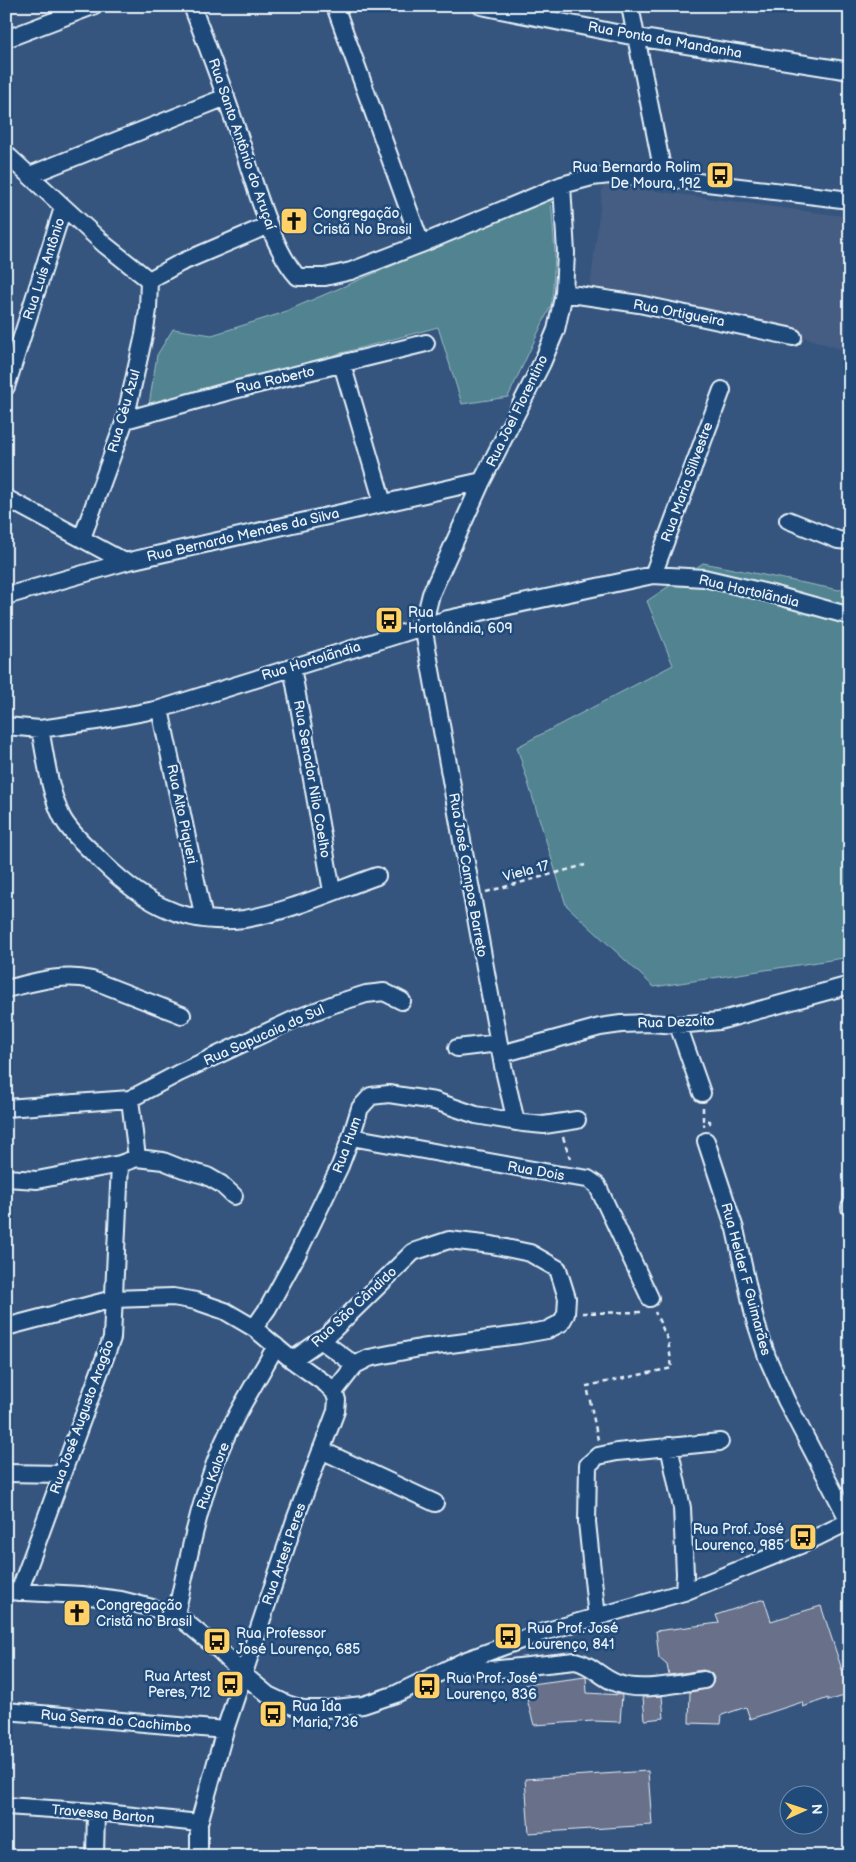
<svg xmlns="http://www.w3.org/2000/svg" width="856" height="1862" font-family="'Balsamiq Sans',sans-serif">
<rect width="100%" height="100%" fill="#35557f"/>
<filter id="ink" filterUnits="userSpaceOnUse"><feTurbulence type="fractalNoise" baseFrequency=".02" numOctaves="2"/><feDisplacementMap in="SourceGraphic" scale="10" xChannelSelector="R" yChannelSelector="G"/><feConvolveMatrix kernelMatrix="1 2 1 2 8 2 1 2 1" color-interpolation-filters="sRGB"/></filter>
<g filter="url(#ink)">
<path fill="#445d82" d="M603 184 850 217V352L797 335 590 288Z"/>
<path fill="#518490" stroke="#9cbac4" d="M551 198 555 254 552 303 508 397 462 404 438 327 149 405 157 355 173 329 212 335 279 314Z
M703 563 839 590 850 587V957L654 987 566 905 517 747 673 665 647 601Z"/>
<path fill="#68708a" stroke="#e8f1f8" d="M764 1599 771 1621 821 1606 850 1694 828 1701V1698L803 1707 802 1702 750 1719 746 1707 722 1715 721 1724 689 1723 690 1692 710 1688 713 1683 714 1678 712 1674 703 1670 669 1675 667 1665 659 1658 656 1631 719 1623 716 1615Z
M586 1677 587 1693 622 1695 620 1722 593 1721 534 1725 523 1685Z
M662 1696 664 1718 645 1720 643 1697Z
M648 1771 652 1825 529 1833 525 1779Z"/>
<g fill="none" stroke-linecap="round" stroke-linejoin="round">
<defs>
<path id="minor" d="M192 6C208 48 224 90 238 133 251 171 271 249 298 277H325L351 271 421 244 562 185 592 177 610 175 664 178 850 200
M335 6 421 244
M481 6 636 37 850 71
M630 6 664 178
M6 39 93 6
M6 154 105 245 149 280
M30 175 226 97
M149 280 180 263 269 225
M564 293 639 304 793 337
M342 364 383 503
M6 387 63 208
M125 420 230 391 426 343
M6 498 125 562
M788 520 838 540 850 541
M82 538 125 420 144 335 148 310 149 280
M653 575 722 390
M6 596 125 562 482 481
M292 667 332 891
M160 709 204 919
M6 726 40 729 103 720 160 709 448 619 653 575 704 578 768 593 850 616
M40 729C46 758 49 791 62 817 69 831 83 843 94 854 137 898 179 927 244 919 288 912 334 891 377 876
M6 989C35 982 63 973 92 980L182 1015
M678 1025 702 1093
M457 1048 499 1043
M501 1054 600 1027 621 1024 649 1023 678 1025 719 1021 850 985
M6 1108 130 1099 179 1073 295 1019 334 1004 366 994 384 992 402 1001
M516 1122 503 1066 423 626 431 594 482 481 542 363 556 330 564 293 566 253 562 185
M351 1137 561 1175 588 1179 597 1185 650 1298
M706 1141 735 1229 755 1320 767 1357 786 1400 849 1521
M137 1158 163 1161 183 1169 207 1176 221 1184 234 1196
M6 1178 37 1180 120 1164
M850 1207V1208
M6 1327 113 1299 173 1297 196 1301 225 1311 254 1328 292 1360 326 1384 334 1392 337 1400 336 1411 296 1517 225 1730 199 1823V1856
M254 1328 268 1308 298 1253 340 1166 351 1137 360 1108 371 1096 389 1094 435 1101 476 1115 523 1123 544 1125 577 1120
M322 1341 355 1365
M292 1360 327 1336 413 1252 449 1240 492 1245 530 1253 558 1269 567 1298 566 1314 561 1323 547 1330 519 1335 420 1348 369 1358 355 1365 334 1392
M669 1446 682 1508 685 1574 684 1592
M321 1450 435 1503
M6 1473 62 1474
M6 1591 82 1595 121 1600 176 1614 219 1650 244 1675 268 1695 287 1704 303 1709H326L363 1705 396 1694 464 1661 540 1633 684 1592 803 1544 850 1521
M19 1592 112 1338 120 1164 137 1158 130 1099
M176 1614C187 1564 197 1514 214 1466 228 1425 255 1384 276 1346
M597 1618 587 1522 588 1465 598 1456 617 1452 720 1442
M464 1661 481 1669 490 1670 575 1661C593 1665 600 1677 616 1683 640 1693 679 1683 704 1680
M6 1711 225 1730
M6 1806 96 1812 199 1823
M95 1856 96 1812"/>
</defs>
<use href="#minor" stroke="#e8f1f8" stroke-width="20"/>
<path stroke="#e8f1f8" stroke-width="2.5" stroke-dasharray="5 4" stroke-linecap="butt" d="M486 892 585 865
M703 1107V1120L710 1121V1123L703 1125
M563 1137 571 1161
M582 1313 644 1312
M598 1440 587 1386 672 1368 668 1340 655 1312"/>
<use href="#minor" stroke="#1f4a7a" stroke-width="16"/>
</g>
</g>
<defs>
<symbol id="bus-square" viewBox="-11 -11 22 22"><rect x="-9" y="-9" width="18" height="18" rx="4" fill="#ffd166" stroke="#1f4a7a"/><path d="M-5-6H5V4H4V6H2V4H-2V6H-4V4H-5ZM-3.5-4V0h7V-4ZM-3.5 1.2v1.5H-2V1.2ZM2 1.2v1.5H3.5V1.2Z" fill="#111"/></symbol>
<symbol id="church-square" viewBox="-11 -11 22 22"><rect x="-9" y="-9" width="18" height="18" rx="4" fill="#ffd166" stroke="#1f4a7a"/><path d="M-1.2-6h2.4v3.5h3.3v2.4h-3.3V6h-2.4V-.1h-3.3v-2.4h3.3Z" fill="#111"/></symbol>
</defs>
<g fill-rule="evenodd">
<use href="#bus-square" x="704" y="159" width="32" height="32"/>
<use href="#church-square" x="278" y="205" width="32" height="32"/>
<use href="#bus-square" x="373" y="604" width="32" height="32"/>
<use href="#bus-square" x="787" y="1521" width="32" height="32"/>
<use href="#church-square" x="61" y="1597" width="32" height="32"/>
<use href="#bus-square" x="492" y="1620" width="32" height="32"/>
<use href="#bus-square" x="201" y="1625" width="32" height="32"/>
<use href="#bus-square" x="214" y="1668" width="32" height="32"/>
<use href="#bus-square" x="411" y="1670" width="32" height="32"/>
<use href="#bus-square" x="257" y="1698" width="32" height="32"/>
</g>
<g text-anchor="middle" dominant-baseline="central" stroke-width="5" stroke-linejoin="round" paint-order="stroke">
<g font-size="14" fill="#e8f1f8" stroke="#1f4a7a">
<text transform="translate(665 40) rotate(10)">Rua Ponta da Mandanha</text>
<text transform="translate(242 144) rotate(71)">Rua Santo Antônio do Aruçaí</text>
<text transform="translate(44 269) rotate(-72)">Rua Luís Antônio</text>
<text transform="translate(679 313) rotate(11)">Rua Ortigueira</text>
<text transform="translate(275 380) rotate(-13)">Rua Roberto</text>
<text transform="translate(124 411) rotate(-74)">Rua Céu Azul</text>
<text transform="translate(517 411) rotate(-64)">Rua Joel Florentino</text>
<text transform="translate(687 482) rotate(-70)">Rua Maria Sillvestre</text>
<text transform="translate(243 535) rotate(-13)">Rua Bernardo Mendes da Silva</text>
<text transform="translate(749 591) rotate(13)">Rua Hortolãndia</text>
<text transform="translate(311 661) rotate(-17)">Rua Hortolãndia</text>
<text transform="translate(312 779) rotate(80)">Rua Senador Nilo Coelho</text>
<text transform="translate(182 814) rotate(78)">Rua Alto Piqueri</text>
<text transform="translate(526 871) rotate(-15)">Viela 17</text>
<text transform="translate(468 875) rotate(80)">Rua José Campos Barreto</text>
<text transform="translate(676 1022) rotate(-2)">Rua Dezoito</text>
<text transform="translate(264 1035) rotate(-24)">Rua Sapucaia do Sul</text>
<text transform="translate(347 1145) rotate(-70)">Rua Hum</text>
<text transform="translate(536 1171) rotate(10)">Rua Dois</text>
<text transform="translate(746 1279) rotate(75)">Rua Helder F Guimarães</text>
<text transform="translate(354 1307) rotate(-43)">Rua São Cândido</text>
<text transform="translate(82 1417) rotate(-70)">Rua José Augusto Aragão</text>
<text transform="translate(213 1476) rotate(-70)">Rua Kalore</text>
<text transform="translate(284 1554) rotate(-71)">Rua Artest Peres</text>
<text transform="translate(116 1721) rotate(5)">Rua Serra do Cachimbo</text>
<text transform="translate(103 1814) rotate(5)">Travessa Barton</text>
</g>
<g font-size="14" fill="#e8f1f8" stroke="#1f4a7a" text-anchor="start">
<text x="701" y="167" text-anchor="end">Rua Bernardo Rolim<tspan x="701" dy="16">De Moura, 192</tspan></text>
<text x="313" y="213">Congregação<tspan x="313" dy="16">Cristã No Brasil</tspan></text>
<text x="408" y="612">Rua<tspan x="408" dy="16">Hortolândia, 609</tspan></text>
<text x="784" y="1529" text-anchor="end">Rua Prof. José<tspan x="784" dy="16">Lourenço, 985</tspan></text>
<text x="96" y="1605">Congregação<tspan x="96" dy="16">Cristã no Brasil</tspan></text>
<text x="527" y="1628">Rua Prof. José<tspan x="527" dy="16">Lourenço, 841</tspan></text>
<text x="236" y="1633">Rua Professor<tspan x="236" dy="16">José Lourenço, 685</tspan></text>
<text x="211" y="1676" text-anchor="end">Rua Artest<tspan x="211" dy="16">Peres, 712</tspan></text>
<text x="446" y="1678">Rua Prof. José<tspan x="446" dy="16">Lourenço, 836</tspan></text>
<text x="292" y="1706">Rua Ida<tspan x="292" dy="16">Maria, 736</tspan></text>
</g>
</g>
<rect width="856" height="1862" fill="none" stroke="#1f4a7a" stroke-width="25"/>
<rect x="12" y="12" width="831" height="1837" fill="none" stroke="#e8f1f8" stroke-width="2" filter="url(#ink)"/>
<g transform="translate(804 1810) rotate(87)"><circle r="24" fill="#1f4a7a" stroke="#6f8dac"/>
<path d="M0-4L9 19L0 12L-9 19Z" fill="#ffd166"/>
<text y="-8" font-size="14" font-weight="bold" text-anchor="middle" fill="#e8f1f8">N</text>
</g>
</svg>
